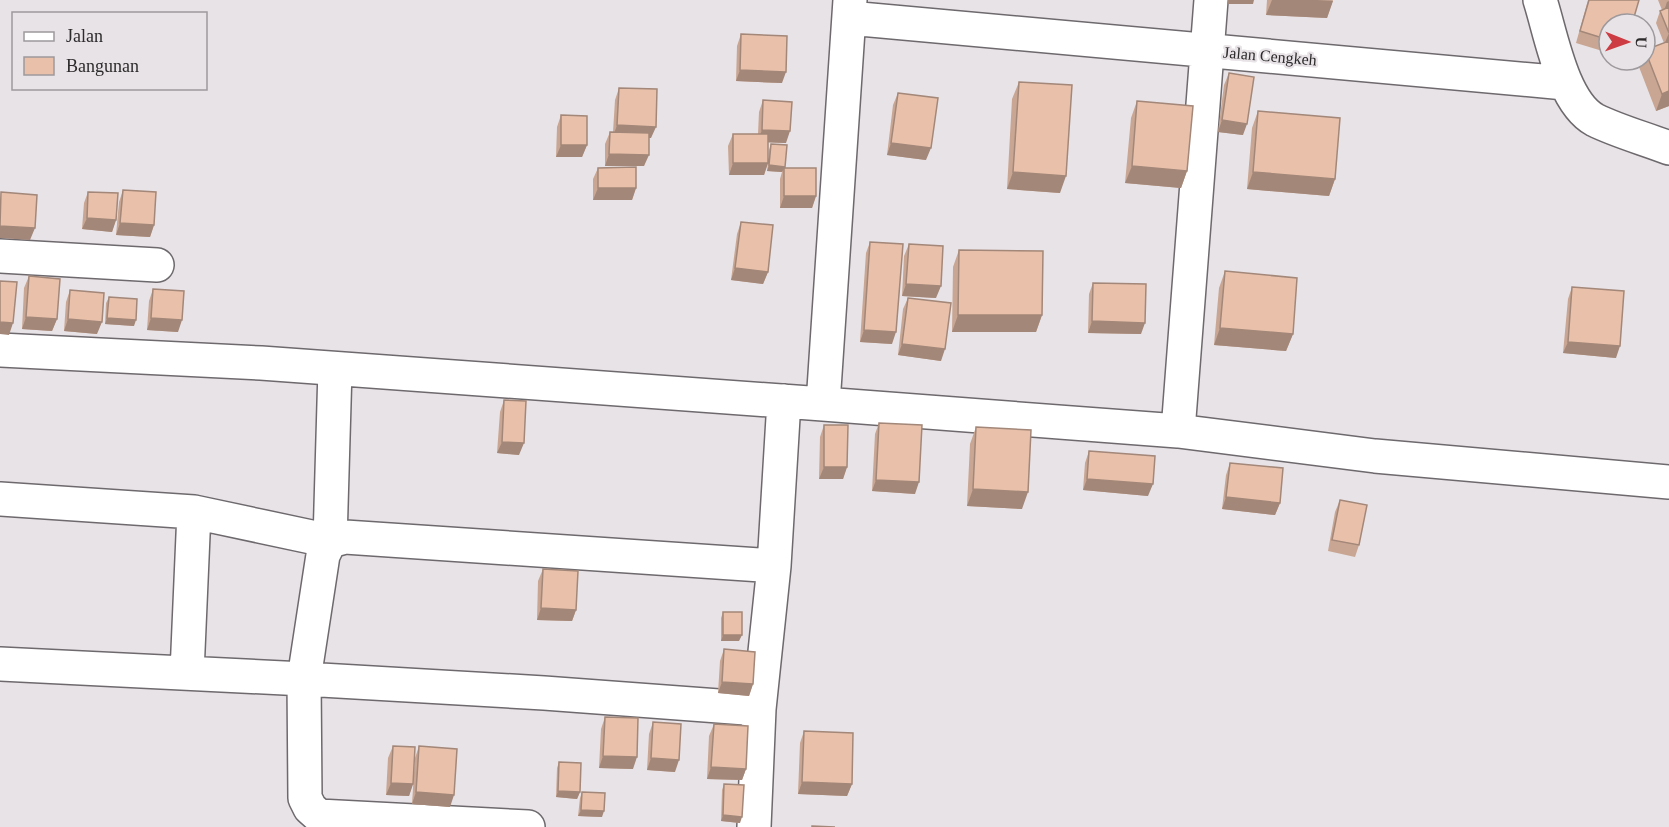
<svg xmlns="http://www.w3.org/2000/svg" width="1669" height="827" font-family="'Times New Roman',serif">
<rect width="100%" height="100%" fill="#e8e3e7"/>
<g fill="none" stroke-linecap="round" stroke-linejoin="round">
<defs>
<path id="minor" d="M1540 0C1551 34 1562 102 1595 120 1617 131 1646 139 1669 148
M849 18 1565 83
M0 256 157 265
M0 350 261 363 823 404 850 0
M823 404 1178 431 1375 456 1669 482
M1178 431 1211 0
M0 499 194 512 330 541 335 369
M0 664 304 679 323 555 330 541 345 537 774 566
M187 673 194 512
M528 827 319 816 310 808 305 798 304 679 544 693 759 709
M754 827 759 709 774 566 784 401"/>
</defs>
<use href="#minor" stroke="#6d696d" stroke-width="36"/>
<use href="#minor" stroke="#fff" stroke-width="33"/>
</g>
<path fill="#c8a693" d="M1267 0H1333L1327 18 1266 15Z
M1588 0H1639L1609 24V53L1576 43Z
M1658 0H1669V106L1656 111 1639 67 1641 60H1645V50L1664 43 1656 23 1660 11 1662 10Z
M741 34 782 83 736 81 737 46Z
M1229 73 1243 135 1218 132 1224 85Z
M1019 82 1060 193 1007 189 1012 99Z
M619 88 651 138H649L644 166H605V144L610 132H613L615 100Z
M898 93 926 160 887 155 893 105Z
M763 100 786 143 768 142V163L769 150 771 144 785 168 816 196 812 208H780V179L782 172 767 171 768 163 764 175H729L728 146 733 134H758L759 112Z
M1137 101 1187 171 1181 188 1125 183 1131 118Z
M1258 111 1335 179 1329 196 1247 189 1252 128Z
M561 115 587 145 582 157H556L557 127Z
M598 168 636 188 632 200H593V179Z
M123 190 154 225 150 237 116 235 119 202Z
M88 192 116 220 112 232 82 229 84 203Z
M741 222 768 272 763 284 731 280 737 234Z
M870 242 892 344 860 342 866 253Z
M909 244 936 298 902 296 904 256Z
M959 250 1042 315 1036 332H952L953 267Z
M1225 271 1293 334 1286 351 1214 345 1219 288Z
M29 276 57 319 52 331 22 329 24 288Z
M1093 283 1141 334 1088 333 1089 294Z
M1572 287 1616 358 1563 353 1568 299Z
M153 289 178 332 147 330 149 301Z
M70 290 97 334 64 331 66 302Z
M109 297 134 326 105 324 106 303Z
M908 298 941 361 898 355 903 309Z
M504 400 519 455 497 453 500 412Z
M879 423 915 494 872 491 875 434Z
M824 425 847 467 843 479H819L820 437Z
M976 427 1022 509 967 506 970 444Z
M1089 451 1148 496 1083 490 1085 463Z
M1230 463 1280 503 1275 515 1222 509 1226 475Z
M1340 500 1359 545 1355 557 1328 551 1335 512Z
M543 569 576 610 572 621 537 620 538 581Z
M723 612 739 641H721V618Z
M724 649 753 684 749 696 718 693 720 661Z
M605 717 633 769 599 768 601 729Z
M653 722 675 772 647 770 649 734Z
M714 724 746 769 742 780 707 779 709 736Z
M804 731 852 784 847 796 798 794 800 743Z
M393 746 413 784 409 796 386 795 388 758Z
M419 746 450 807 412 804 415 758Z
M559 762 580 792 577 799 556 797 557 768Z
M724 784 740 823 721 821 722 790Z
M582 792 602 817 578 816 580 798Z"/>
<path fill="#a38778" d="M1228 0H1254L1253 4H1227Z
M1272 0H1317L1333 1 1327 18 1266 15Z
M1669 1V11L1663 14 1667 2Z
M1669 33V43L1664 45Z
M740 70 786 72 782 83 736 81Z
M1669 91V106L1656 111 1662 94Z
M1222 120 1247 124 1243 135 1218 132Z
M617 125 656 127 651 138 613 137Z
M762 130 790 131 786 143 757 142Z
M891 143 931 148 926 160 887 155Z
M561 145H587L582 157H556Z
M609 154 649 155 644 166H605Z
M733 163H768L764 175H729Z
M769 165 785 167 782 172 767 171Z
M1132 166 1187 171 1181 188 1125 183Z
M1013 172 1066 176 1060 193 1007 189Z
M1253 172 1335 179 1329 196 1247 189Z
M598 188H636L632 200H593Z
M784 196H816L812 208H780Z
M87 218 116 220 112 232 82 229Z
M120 223 154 225 150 237 116 235Z
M0 226 35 228 30 240 0 238Z
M735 268 768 272 763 284 731 280Z
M906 284 941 286 936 298 902 296Z
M958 315H1042L1036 332H952Z
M26 317 57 319 52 331 22 329Z
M107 318 136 320 134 326 105 324Z
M151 318 182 320 178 332 147 330Z
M68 319 102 322 97 334 64 331Z
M1092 321 1145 323 1141 334 1088 333Z
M0 322 13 323 9 335 0 334Z
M1220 328 1293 334 1286 351 1214 345Z
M864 330 896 332 892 344 860 342Z
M1568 342 1620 346 1616 358 1563 353Z
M902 344 945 349 941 361 898 355Z
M502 442 524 443 519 455 497 453Z
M824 467H847L843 479H819Z
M1087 479 1153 484 1148 496 1083 490Z
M876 480 919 482 915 494 872 491Z
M973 489 1028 492 1022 509 967 506Z
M1226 497 1280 503 1275 515 1222 509Z
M541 608 576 610 572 621 537 620Z
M723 635H742L739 641H721Z
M722 682 753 684 749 696 718 693Z
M603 756 637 757 633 769 599 768Z
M651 758 679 760 675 772 647 770Z
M711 767 746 769 742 780 707 779Z
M802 782 852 784 847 796 798 794Z
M391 783 413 784 409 796 386 795Z
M558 791 580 792 577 799 556 797Z
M416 792 454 795 450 807 412 804Z
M581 810 604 811 602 817 578 816Z
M723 815 742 817 740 823 721 821Z"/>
<path fill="#e9c1ab" stroke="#a38778" stroke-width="1.5" d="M1589 0H1639L1632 24H1609V40L1580 31Z
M1669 7V33L1660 11Z
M741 34 787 36 786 72 740 70Z
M1669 41V91L1662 94 1645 50Z
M1229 73 1254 77 1247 124 1222 120Z
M1019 82 1072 85 1066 176 1013 172Z
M619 88 657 89 656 127 617 125Z
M898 93 938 98 931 148 891 143Z
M763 100 792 102 790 131 762 130Z
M1137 101 1193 106 1187 171 1132 166Z
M1258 111 1340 118 1335 179 1253 172Z
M561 115 587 116V145H561Z
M610 132 649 133V155L609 154Z
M733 134H768V163H733Z
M771 144 787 145 785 167 769 165Z
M636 167V188H598V168Z
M784 168H816V196H784Z
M123 190 156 192 154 225 120 223Z
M1 192 37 195 35 228 0 226Z
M88 192 118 193 116 220 87 218Z
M741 222 773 225 768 272 735 268Z
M870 242 903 244 896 332 864 330Z
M909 244 943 246 941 286 906 284Z
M959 250 1043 251 1042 315H958Z
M1225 271 1297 278 1293 334 1220 328Z
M29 276 60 279 57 319 26 317Z
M0 281 17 282 13 323 0 322Z
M1093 283 1146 284 1145 323 1092 321Z
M1572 287 1624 291 1620 346 1568 342Z
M153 289 184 291 182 320 151 318Z
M70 290 104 293 102 322 68 319Z
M109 297 137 299 136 320 107 318Z
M908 298 951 303 945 349 902 344Z
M504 400 526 401 524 443 502 442Z
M879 423 922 425 919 482 876 480Z
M824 425H848L847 467H824Z
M976 427 1031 430 1028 492 973 489Z
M1089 451 1155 456 1153 484 1087 479Z
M1230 463 1283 468 1280 503 1226 497Z
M1340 500 1367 505 1359 545 1332 540Z
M543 569 578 571 576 610 541 608Z
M723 612H742V635H723Z
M724 649 755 652 753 684 722 682Z
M605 717 638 718 637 757 603 756Z
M653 722 681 724 679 760 651 758Z
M714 724 748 726 746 769 711 767Z
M804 731 853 733 852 784 802 782Z
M393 746 415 747 413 784 391 783Z
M419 746 457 749 454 795 416 792Z
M559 762 581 763 580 792 558 791Z
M724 784 744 785 742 817 723 815Z
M582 792 605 793 604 811 581 810Z
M812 826 835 827H812Z"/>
<g text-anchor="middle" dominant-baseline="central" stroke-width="4.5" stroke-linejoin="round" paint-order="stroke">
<g font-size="16" fill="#2c2a2b" stroke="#e8e3e7">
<text transform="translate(1270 56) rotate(5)">Jalan Cengkeh</text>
</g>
</g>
<rect x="12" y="12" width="195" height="78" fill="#e8e3e7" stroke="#9d999c" stroke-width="1.5"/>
<rect x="24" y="32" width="30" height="9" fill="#ffffff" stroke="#9d999c" stroke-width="1.5"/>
<text x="66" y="42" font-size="18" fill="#2c2a2b">Jalan</text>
<rect x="24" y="57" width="30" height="18" fill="#e9c1ab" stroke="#9d999c" stroke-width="1.5"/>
<text x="66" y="72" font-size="18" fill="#2c2a2b">Bangunan</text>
<g transform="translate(1627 42) rotate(91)"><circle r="28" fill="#e8e3e7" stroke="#9d999c" stroke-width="1.5"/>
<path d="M0-4.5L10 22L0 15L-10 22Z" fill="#cc3c42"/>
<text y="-9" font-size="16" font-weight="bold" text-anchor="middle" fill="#2c2a2b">U</text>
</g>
</svg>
